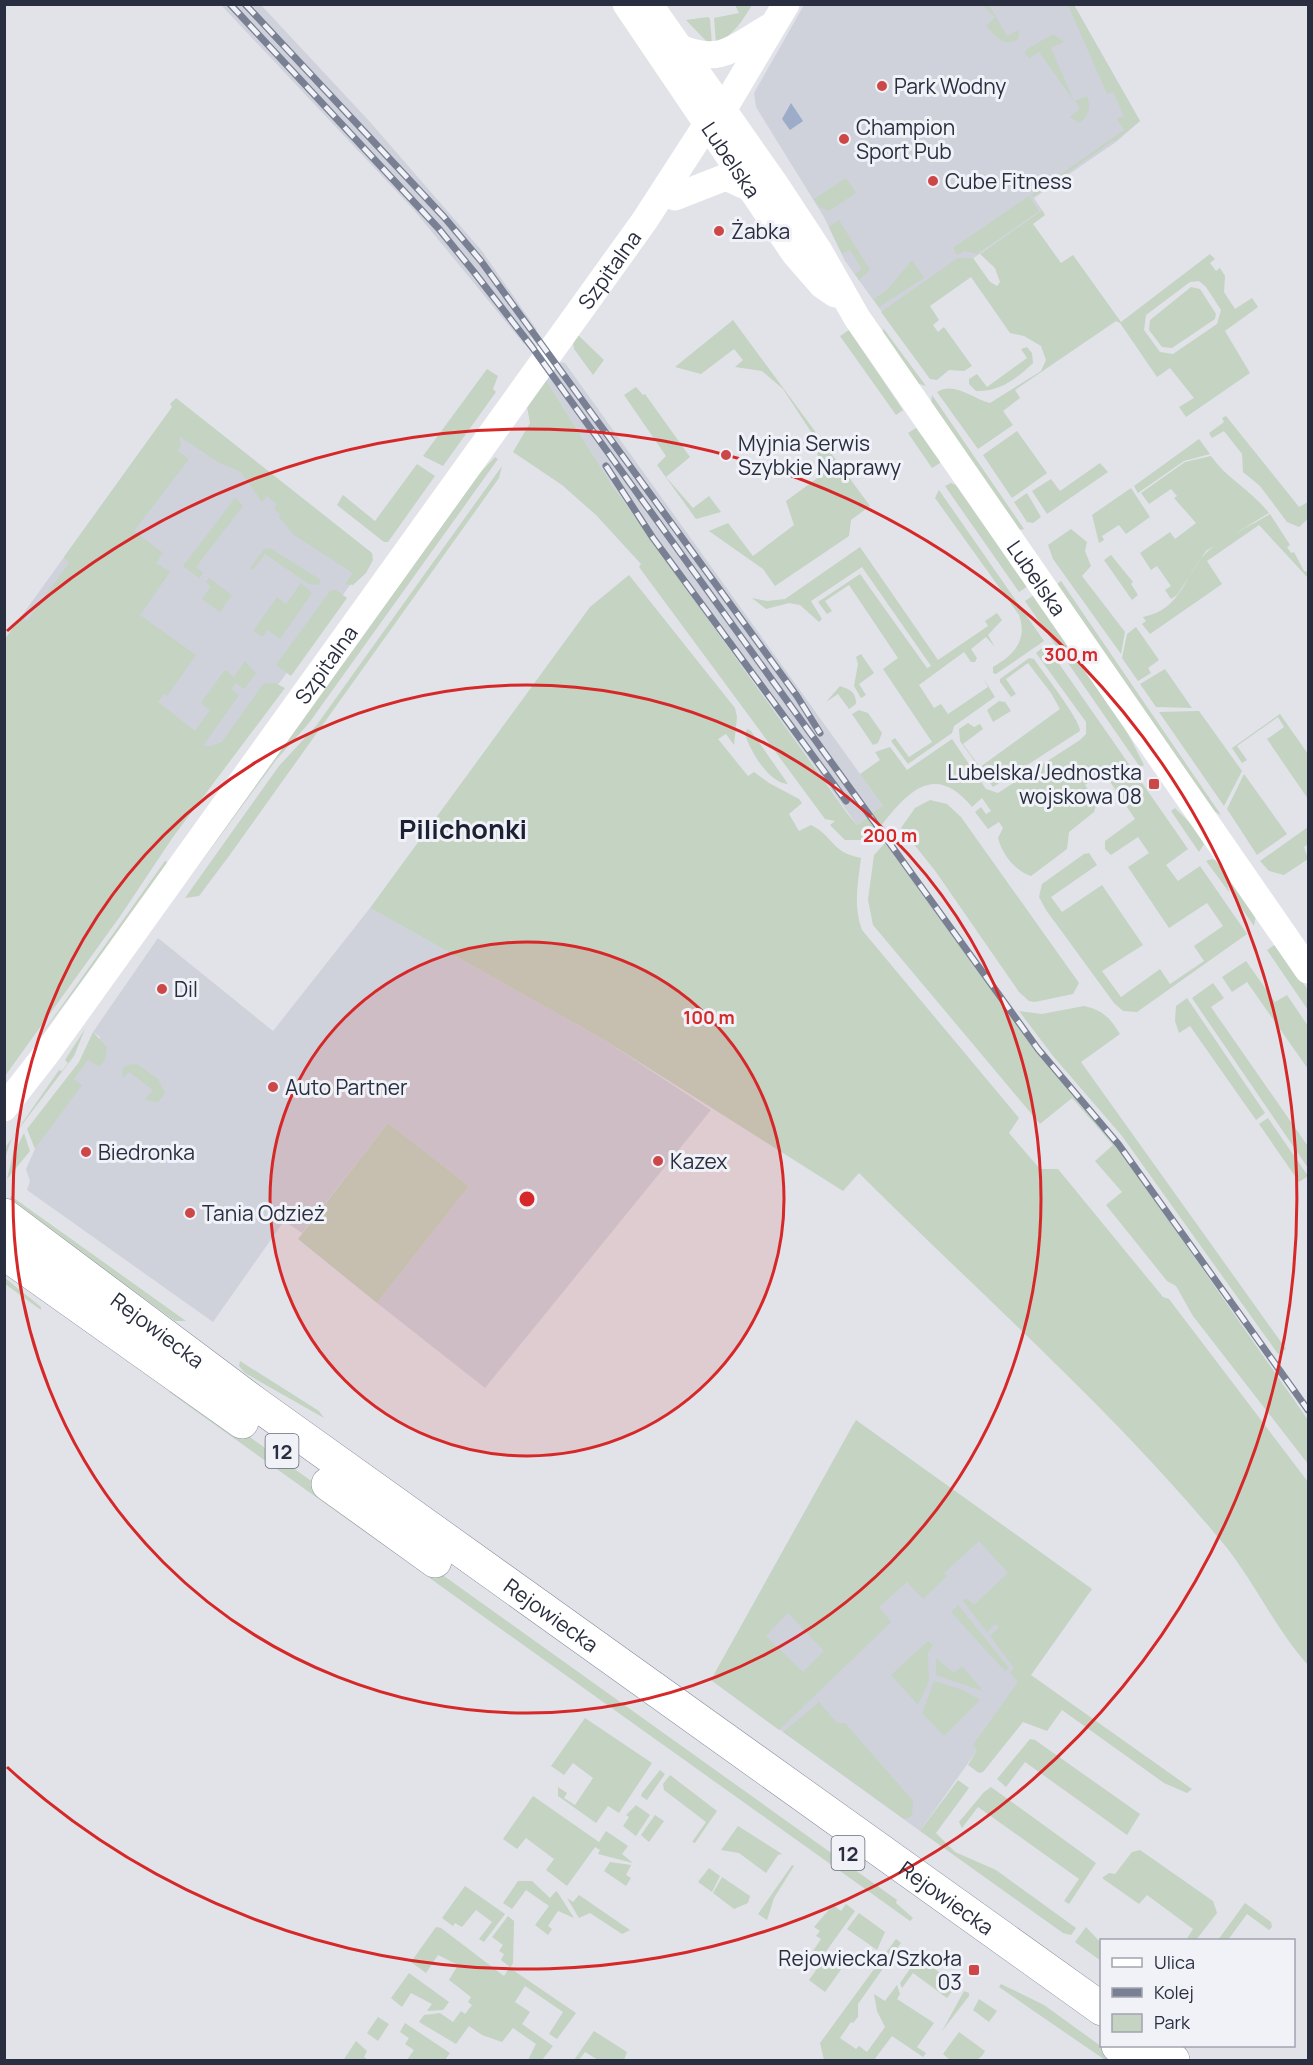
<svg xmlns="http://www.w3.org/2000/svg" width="1313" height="2065" font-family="Manrope,sans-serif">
<rect width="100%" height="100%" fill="#e1e3e9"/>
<path fill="#cfd2db" d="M221 5H261L370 122 482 251 537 330 524 344 414 210Z
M804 5H1074L1140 121 1116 142 1034 198 1042 210 887 319 845 261 824 217 756 107 754 93Z
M558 362 565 363 883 806 857 825 612 485 546 380Z
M173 406 368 560 5 1064V639Z
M370 908 601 1038 711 1110 485 1388 377 1303 469 1186 388 1123 302 1233 284 1221 213 1322 27 1190 30 1181 26 1169 35 1149 81 1085 74 1079 88 1059 99 1067 100 1037 93 1032 158 938 273 1031Z
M854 1423 1089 1592 920 1831 711 1680Z"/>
<path fill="#c4d3c2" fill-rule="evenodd" d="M735 5H752C742 21 734 35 716 43L714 18 739 13Z
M982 5H989L1007 36 1019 30 1018 39C1004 48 996 36 986 26L995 17Z
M1068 5H1074L1140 121 1115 141 1114 140 1033 197 1031 195 1124 130 1117 119 1124 116 1113 92 1107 94Z
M708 17 710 19 712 44H709L686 20Z
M1053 34 1064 42 1051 48 1074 101 1039 52 1029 58 1025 53 1027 49Z
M1087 96C1091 107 1089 116 1079 123L1070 117 1080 109 1075 101Z
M846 178 856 193 829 211 819 207 814 199Z
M1029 196 1039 211 977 254 965 251 957 255 953 248Z
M1042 210 1045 215 1033 224 1061 263 1073 255 1121 322 1210 254 1215 259 1210 263 1216 271 1220 268 1225 276 1224 292 1235 309 1252 298 1258 307 1225 331 1250 373 1186 417 1179 407 1194 398 1170 368 1157 377 1120 323 1116 321 1015 390 1020 398 1003 411 1013 425 978 449 937 392C954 381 973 399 990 403L1041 371 1046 360 1041 346 1024 336 1010 333 971 277 930 306 939 320 933 325 938 332 944 327 972 366 964 371 949 370 937 380 930 379 881 312 958 258H973L990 282 997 286 1000 282 995 268 980 254ZM1199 281 1206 287 1221 310 1217 324 1173 354 1160 352 1144 330 1146 315 1190 282Z
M839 220 870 270 859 280 855 274 862 269 850 250 842 254 829 227Z
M912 260 924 278 879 307 874 299 888 289Z
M1191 287 1200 289 1216 314 1215 319 1172 348 1162 347 1149 330 1150 320Z
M733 320 870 506 851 520 849 536 775 586 763 569 709 531 728 523 753 556 794 525 786 501 819 477 817 441 783 389 762 371 735 367 743 360 734 349 701 374 675 367Z
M883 328 926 386 916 383 883 333Z
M849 330 903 410 896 415 840 336Z
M578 335 604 360 593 375 574 349 573 342Z
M1027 347 1032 353 1033 363C1016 379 1000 392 976 391L969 384V379L977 374 987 387 1027 358 1021 349Z
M487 369 498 376 493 389 496 392 443 466 423 456Z
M546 380 612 485 847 813 857 825 868 817 876 828 865 840H845L830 825 835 821 825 819 639 567 641 564 596 515 562 485 513 452 530 423 527 407Z
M636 387 643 395 645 394 690 457 666 477 693 508 709 496 721 512 696 519 657 465 666 456 624 395Z
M932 395 1024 529 1019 530 931 404Z
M176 398 372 553 373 560 366 573 353 585 345 584 353 573 294 535 279 517 280 514 274 509 277 504 267 496 262 502 241 472 218 462 179 436 181 444 178 451 189 459 134 531 163 553 156 563 170 572 140 615 196 655 167 696 164 694 158 702 195 731 210 710 201 703 225 670 234 677 245 661 256 673 244 689 236 683 231 689 239 695 203 746H211L222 742 263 684 275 683 285 688 173 837 121 915 5 1076V639L21 616 27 621 69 563 64 557 172 407 170 404Z
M1226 416 1299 507 1308 502V519L1299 527 1287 522 1260 486 1243 472 1242 454 1224 431 1212 438 1209 433 1224 422 1222 418Z
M916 428 940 460V463L932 468 908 433Z
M1017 431 1047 473 1012 498 983 455Z
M1199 439 1210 454 1184 461 1138 493 1134 486Z
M1211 456C1226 478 1252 491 1269 513L1206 551 1177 595 1171 599 1165 590 1171 586 1157 566 1151 570 1140 553 1170 532 1175 539 1196 523 1174 498 1177 496 1171 489 1149 504 1141 493 1185 462Z
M495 457 498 459 309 723 276 760 179 892 479 474Z
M1100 463 1108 472 1047 514 1032 491 1051 479 1060 491Z
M417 464 435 476 388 542H384L337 505 343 495 375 521Z
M502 466 499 478 229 856 199 896 185 898 279 766 316 726Z
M951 483 956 485 1028 586 1019 592 945 486Z
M1131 488 1150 517 1126 534 1119 525 1102 536 1104 540 1099 543 1092 515Z
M939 490 1044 641 996 674 993 673V667C1014 655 1028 640 1019 615L935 498Z
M1027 493 1041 517 1033 523 1027 522 1014 502Z
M235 498 243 506 196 567 203 573 199 578 183 566Z
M1270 514 1290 545 1287 547 1291 553 1294 552 1304 571 1308 572V578L1259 525 1207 561 1222 584 1150 634 1142 624 1146 621 1143 617C1182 609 1183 577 1206 553 1218 541 1254 524 1270 514Z
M1071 529 1087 542 1085 551 1091 566 1082 576 1125 632 1121 654 1053 559 1048 545Z
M860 547 938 660 988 626 985 621 997 613 1002 620 988 635 995 647 986 637 971 649 977 658 975 662H971L964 652 919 685 934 708 941 704 948 714 988 687 982 676 995 697 954 726 952 733 908 764 891 741 895 738 909 757 932 742 883 669 898 658 849 585 825 601 832 611 827 614 818 602 860 574 927 668 931 666 862 567 811 601 822 619 819 622 800 605 789 603 766 609 752 598 767 601 785 599Z
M270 548 321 580 318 585 309 584 265 554 253 570 250 568 264 549Z
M1111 555 1133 582 1131 584 1138 595 1132 600 1104 560Z
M629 575 735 708 737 717 734 745 726 734 718 739 748 776 754 772 769 783 799 799 802 803 789 814 799 831 811 825C835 837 830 852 861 858 858 883 853 906 862 930L1019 1118 1009 1133 1040 1169H1058L1163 1297 1169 1299 1308 1482V1665C1275 1629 1254 1580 1222 1542 1112 1409 981 1295 859 1173L843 1191 601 1038 370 908 590 607Z
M209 578 232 595 220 612 202 599 211 586 206 582Z
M1061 581 1221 815 1212 810 1056 585Z
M301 583 312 593 280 639 268 630 262 637 253 631 277 597 286 604Z
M336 590 347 598 291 676 276 665 330 591Z
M1034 595 1123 724 1144 765 1140 767 1025 601Z
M1136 627 1159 660 1148 668 1151 673 1138 681 1122 658 1127 634Z
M1046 645 1188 849 1166 865 1178 881 1200 866 1247 934 1137 1012 1123 1011 1114 1003 1046 910 1039 897 1042 884 1084 854 1089 853 1097 865 1051 897 1062 912 1102 885 1143 945 1102 971 1121 997 1160 969 1170 984 1204 961 1194 946 1223 926 1207 903 1169 928 1128 867 1149 853 1138 837 1111 855 1105 849V841L1135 819 1103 771 1085 785 1097 803 1094 812 1069 832 1067 849 1031 876C1015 871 1002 854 998 838L1003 828 999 822 988 829 975 812 981 807 986 814 991 811 982 798 972 807C935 762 908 791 881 826L872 813 883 806 860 774 880 760 875 752 890 747 907 770 952 739 986 789 998 793 1080 740 1086 734V722L1036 653Z
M861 654 874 673 859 684 866 695 861 698 854 686 858 664 856 657Z
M1029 658 1034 659C1043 673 1080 719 1080 731L993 787 960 741 959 729 968 723 974 727 980 724 983 729 963 744 980 767 1060 709 1051 693 1028 663 1006 679 1016 694 1011 697 1000 682V679Z
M1165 669 1192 708 1156 707 1140 684Z
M840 686C851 690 856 692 856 704L849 709 838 694 826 702Z
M999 701 1005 702 1011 711 993 722 987 710Z
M859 710 868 713 882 733 878 743 873 745 852 714Z
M1199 711 1242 771 1224 806 1159 712Z
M1280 714 1308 754V799L1267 739 1284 727 1278 717 1237 746 1247 760 1242 763 1232 748Z
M747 729 751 731 788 784C769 783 750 751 745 734Z
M1244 774 1287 834 1257 855 1227 809Z
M930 800 947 804 961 817 1079 983 1073 994 1035 1002 1029 1001 1019 992 936 872 901 828 915 808Z
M1175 808 1195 828 1204 844 1199 852 1171 811Z
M1308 827V844L1304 847 1308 859 1284 875 1269 871 1260 861Z
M885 843 1037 1052 1116 1145 1308 1420V1464L1193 1316 1176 1286 1167 1281 1106 1205 1122 1192 1095 1161 1113 1145 1072 1098 1040 1124 873 925 868 900 874 855Z
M1212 859 1218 861 1225 873 1229 892 1206 861Z
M165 861 167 862 161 876 33 1046Z
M1231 879 1256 915 1254 926 1233 896Z
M1276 944 1308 990V1010L1267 950Z
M1246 961 1275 1002 1287 995 1308 1026V1069L1247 982 1232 992 1222 977Z
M1213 983 1224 998 1211 1007 1307 1145 1308 1144V1168L1192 998Z
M1187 998 1265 1113 1256 1120 1190 1026 1179 1033 1175 1021 1176 1006Z
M1084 1006C1103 1010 1110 1018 1120 1034L1081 1062 1286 1349 1278 1354 1122 1136 1053 1056 1019 1011 1042 1014Z
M85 1029 74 1056 12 1138 5 1158V1148L59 1070 62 1071 68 1063 65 1060Z
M93 1032 107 1047 105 1060 99 1067 88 1060 74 1079 82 1085 35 1149 27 1129 79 1062Z
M137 1064 158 1079 165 1093 158 1102 145 1100 153 1090 129 1072 123 1078 122 1070 127 1065Z
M1268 1118 1308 1176 1299 1182 1259 1124Z
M388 1123 469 1186 377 1303 298 1239Z
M24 1133 30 1151 7 1179 13 1154Z
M11 1196 186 1321H175L9 1200Z
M5 1278 41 1307V1310L5 1284Z
M240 1361 319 1411 324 1418 245 1373 239 1366Z
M170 1390 226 1420 897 1900 896 1903 913 1918 910 1921 169 1392Z
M856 1420 1092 1589 1031 1675 1192 1789 1187 1793 1164 1783 1062 1710 1047 1731 1023 1722 983 1772 979 1773 968 1765 977 1750 973 1745 1018 1682 1010 1673 1014 1668 990 1636 999 1627 995 1624 987 1632 963 1601 966 1598 974 1605 1008 1573 979 1541 944 1573 947 1576 923 1599 907 1582 879 1607 891 1622 779 1730 711 1680ZM788 1613 824 1651 803 1672 766 1636Z
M958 1605 1009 1668 1005 1671 951 1612Z
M928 1641 933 1645 928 1653 929 1681 918 1705 891 1675Z
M936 1658 954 1673 962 1666 983 1691 936 1675Z
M934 1681 963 1690 980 1700 944 1736 922 1713Z
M819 1702 837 1723H845L913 1801 912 1816 904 1819 783 1732Z
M585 1718 652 1763 619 1813 608 1806 596 1823 558 1796V1787L567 1793 564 1798 575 1805 593 1778 573 1763 564 1775 551 1766Z
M1030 1739 1035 1740 1140 1814 1127 1835 1025 1762 1006 1787 997 1779Z
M660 1770 665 1774 647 1800 641 1796 642 1793Z
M670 1775 717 1811 695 1843 692 1842 706 1822 664 1790 663 1784Z
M958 1780 969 1788 936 1833 955 1852 996 1870 1076 1928 1071 1935 1063 1933 920 1831Z
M991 1787 1096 1863 1069 1904 1064 1901 1079 1879 978 1807 962 1828 959 1822 984 1792Z
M533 1796 599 1842 606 1831 628 1846 622 1854 633 1863 598 1854 600 1850 595 1847 567 1886 546 1870 554 1859 526 1838 517 1849 503 1839Z
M636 1805 650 1815 636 1836 623 1826 629 1817 626 1815Z
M655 1815 664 1821 649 1842 641 1835Z
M738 1826 782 1854 778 1855 766 1873 739 1853 721 1850Z
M1140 1850 1213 1901 1217 1913 1196 1940H1186L1193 1929 1147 1895 1139 1904 1102 1878 1109 1873 1115 1874 1132 1852Z
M610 1862 631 1865 626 1875 631 1878 626 1886 604 1871Z
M792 1865 794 1866 774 1898 767 1920 758 1914Z
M709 1868 720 1876 712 1892 698 1882Z
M722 1877 750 1896 748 1903 734 1909 713 1893Z
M518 1881H532L550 1898 556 1891 558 1893 574 1918 558 1911 548 1926 552 1929 548 1935 535 1925 549 1906 526 1890 512 1909 503 1903Z
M465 1886 505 1914 484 1942 479 1939 492 1922 476 1910 462 1927 455 1923 453 1926 442 1918Z
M579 1895 630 1930 622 1934 590 1913 579 1918 567 1898 573 1902Z
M1245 1903 1271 1922 1272 1927 1269 1930 1247 1914 1228 1940H1218Z
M846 1904 855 1911 822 1957 813 1951 821 1939 816 1936 820 1931 814 1927 833 1905 841 1911Z
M859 1913 885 1932 877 1950 847 1929Z
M508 1916 514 1921 513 1963 510 1968 576 2013 557 2039 549 2034 563 2012 525 1986 515 2002 530 2012 522 2024 553 2046 542 2060H528L536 2044 513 2028 502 2042 482 2035 469 2026 456 2044 419 2022 424 2015 440 2013 453 2022 461 2011 465 2014 472 2005 468 2002 471 1997 449 1980 458 1965 438 1955 426 1973 411 1962 436 1927 441 1928 504 1976 510 1967 501 1960 504 1954 499 1951 503 1945 492 1937Z
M1086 1927 1101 1943V1961L1075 1942Z
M896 1939 901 1943 858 2004V2017L853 2023 851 2022 840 2038 856 2049 859 2046 867 2052 885 2027 877 2011 874 1994 885 2001 897 1985 900 1994 897 1999 934 2023 917 2047 926 2053 923 2057 892 2036 874 2060H824L820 2043Z
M829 1952 845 1964 825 1992 809 1980Z
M919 1956 956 1986 947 1998 913 1973 902 1988 900 1983Z
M409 1973 449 2002 443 2010 427 2011 432 2004 411 1993 402 2007 391 1998Z
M1001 1984 1044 2005 1120 2060H1105L999 1987Z
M964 1991 969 1993V1996L942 2031Z
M979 1999 997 2011 989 2022 973 2010Z
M378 2017 389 2024 378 2041 367 2033Z
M405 2023 450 2053 445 2060H407L414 2050 405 2044 409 2038 400 2032Z
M594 2031 627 2052 624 2060H598L585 2052 579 2060H574Z
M959 2032 985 2051C979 2065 963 2061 950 2060L943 2054Z
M356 2041 367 2051 364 2057 368 2060 344 2059Z"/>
<path fill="#9cacc9" d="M791 103 803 121 790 130 782 119Z"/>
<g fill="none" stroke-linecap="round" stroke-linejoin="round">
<defs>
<g id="highway">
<path id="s4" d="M4 1215 255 1403 1102 2009"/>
<path d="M4 1253 242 1422"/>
<path d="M328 1484 435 1561"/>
<path d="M1118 2046 1137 2060"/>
<path d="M1152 2046 1173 2060"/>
</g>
</defs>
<use href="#highway" stroke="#888ea0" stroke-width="34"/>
<g stroke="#fff" stroke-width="27">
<path id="s1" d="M626 4 795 254 822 285 835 294"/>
<path id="s2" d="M649 4 775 184 819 251 857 318 1308 970"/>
<path d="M680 48C721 65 735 47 768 28"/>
<path d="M720 125 723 110 786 4"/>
<path d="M675 197 726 177 752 189"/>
<path id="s3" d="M4 1108 47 1053 645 220 707 124 723 110"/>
</g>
<use href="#highway" stroke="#fff" stroke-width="33"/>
<defs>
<path id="rail" d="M230 4 439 229 474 272 532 347 1038 1049 1119 1145 1308 1410
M245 4 444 217 481 261 797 696 820 733
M606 466 653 538 846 801"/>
</defs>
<use href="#rail" stroke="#7a8093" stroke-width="7"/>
<use href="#rail" stroke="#f0f2f7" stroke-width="4.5" stroke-dasharray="14" stroke-linecap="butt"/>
</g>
<circle cx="527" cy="1199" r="257" fill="#d62828" fill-opacity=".12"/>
<g fill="none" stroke="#d62828" stroke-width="3">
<circle cx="527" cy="1199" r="257"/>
<circle cx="527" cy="1199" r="514"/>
<path d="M7 631A770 770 0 1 1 7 1767"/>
</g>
<g fill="#cd4748" stroke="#f0f2f7" stroke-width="2">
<circle cx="882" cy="86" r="6"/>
<circle cx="844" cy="139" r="6"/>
<circle cx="933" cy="181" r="6"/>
<circle cx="719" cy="231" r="6"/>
<circle cx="726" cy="455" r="6"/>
<rect x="1148" y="778" width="12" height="12" rx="3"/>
<circle cx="162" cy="989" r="6"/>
<circle cx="273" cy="1087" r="6"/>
<circle cx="86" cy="1152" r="6"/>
<circle cx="658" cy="1161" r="6"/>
<circle cx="190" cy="1213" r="6"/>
<rect x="968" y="1964" width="12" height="12" rx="3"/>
</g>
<g text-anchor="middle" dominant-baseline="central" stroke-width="6" stroke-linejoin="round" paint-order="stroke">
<g fill="#f0f2f7" stroke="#656978" stroke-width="1.5">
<rect x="265.5" y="1434" width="33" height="34" rx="4.5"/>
<rect x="831.5" y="1836" width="33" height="34" rx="4.5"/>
</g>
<g font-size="20" font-weight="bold" fill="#292e41">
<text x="282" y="1451">12</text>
<text x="848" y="1853">12</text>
</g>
<g font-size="21" fill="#292e41" stroke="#f0f2f7" text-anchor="start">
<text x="894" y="86">Park Wodny</text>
<text x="856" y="127">Champion<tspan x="856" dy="24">Sport Pub</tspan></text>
<text x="945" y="181">Cube Fitness</text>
<text x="731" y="231">Żabka</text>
<text x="738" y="443">Myjnia Serwis<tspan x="738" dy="24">Szybkie Naprawy</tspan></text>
<text x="1142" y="772" text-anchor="end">Lubelska/Jednostka<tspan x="1142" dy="24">wojskowa 08</tspan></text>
<text x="174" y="989">Dil</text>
<text x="285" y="1087">Auto Partner</text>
<text x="98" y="1152">Biedronka</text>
<text x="670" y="1161">Kazex</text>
<text x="202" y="1213">Tania Odzież</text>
<text x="962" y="1958" text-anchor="end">Rejowiecka/Szkoła<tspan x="962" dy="24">03</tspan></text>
</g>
<g font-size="21" fill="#292e41" stroke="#f0f2f7">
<text stroke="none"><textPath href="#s1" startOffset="188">Lubelska</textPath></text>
<text stroke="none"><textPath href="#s3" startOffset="1034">Szpitalna</textPath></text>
<text stroke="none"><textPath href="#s2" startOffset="693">Lubelska</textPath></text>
<text stroke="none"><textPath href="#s3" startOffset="548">Szpitalna</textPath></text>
<text stroke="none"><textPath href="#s4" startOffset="192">Rejowiecka</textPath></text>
<text stroke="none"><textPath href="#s4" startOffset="678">Rejowiecka</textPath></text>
<text stroke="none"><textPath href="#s4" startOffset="1164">Rejowiecka</textPath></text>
</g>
<g font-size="27" font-weight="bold" fill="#1b2032" stroke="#f0f2f7">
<text x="463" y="828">Pilichonki</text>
</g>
</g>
<circle cx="527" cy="1199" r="9" fill="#d62828" stroke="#f0f2f7" stroke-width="3"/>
<g font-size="18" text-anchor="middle" font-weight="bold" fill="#d62828" stroke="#f0f2f7" stroke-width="6" stroke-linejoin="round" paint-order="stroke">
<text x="1071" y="661">300 m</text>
<text x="890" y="842">200 m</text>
<text x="709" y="1024">100 m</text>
</g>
<rect width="1313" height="2065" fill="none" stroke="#292e41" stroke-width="12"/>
<rect x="1100" y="1939" width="195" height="108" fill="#f0f2f7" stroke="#a0a4ae" stroke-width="1.5"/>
<rect x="1112" y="1958" width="30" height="9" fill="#ffffff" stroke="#a0a4ae" stroke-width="1.5"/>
<text x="1154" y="1969" font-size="18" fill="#292e41">Ulica</text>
<rect x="1112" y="1988" width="30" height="9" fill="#7a8093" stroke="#a0a4ae" stroke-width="1.5"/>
<text x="1154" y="1999" font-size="18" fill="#292e41">Kolej</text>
<rect x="1112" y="2014" width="30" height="18" fill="#c4d3c2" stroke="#a0a4ae" stroke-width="1.5"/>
<text x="1154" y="2029" font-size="18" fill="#292e41">Park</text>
</svg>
